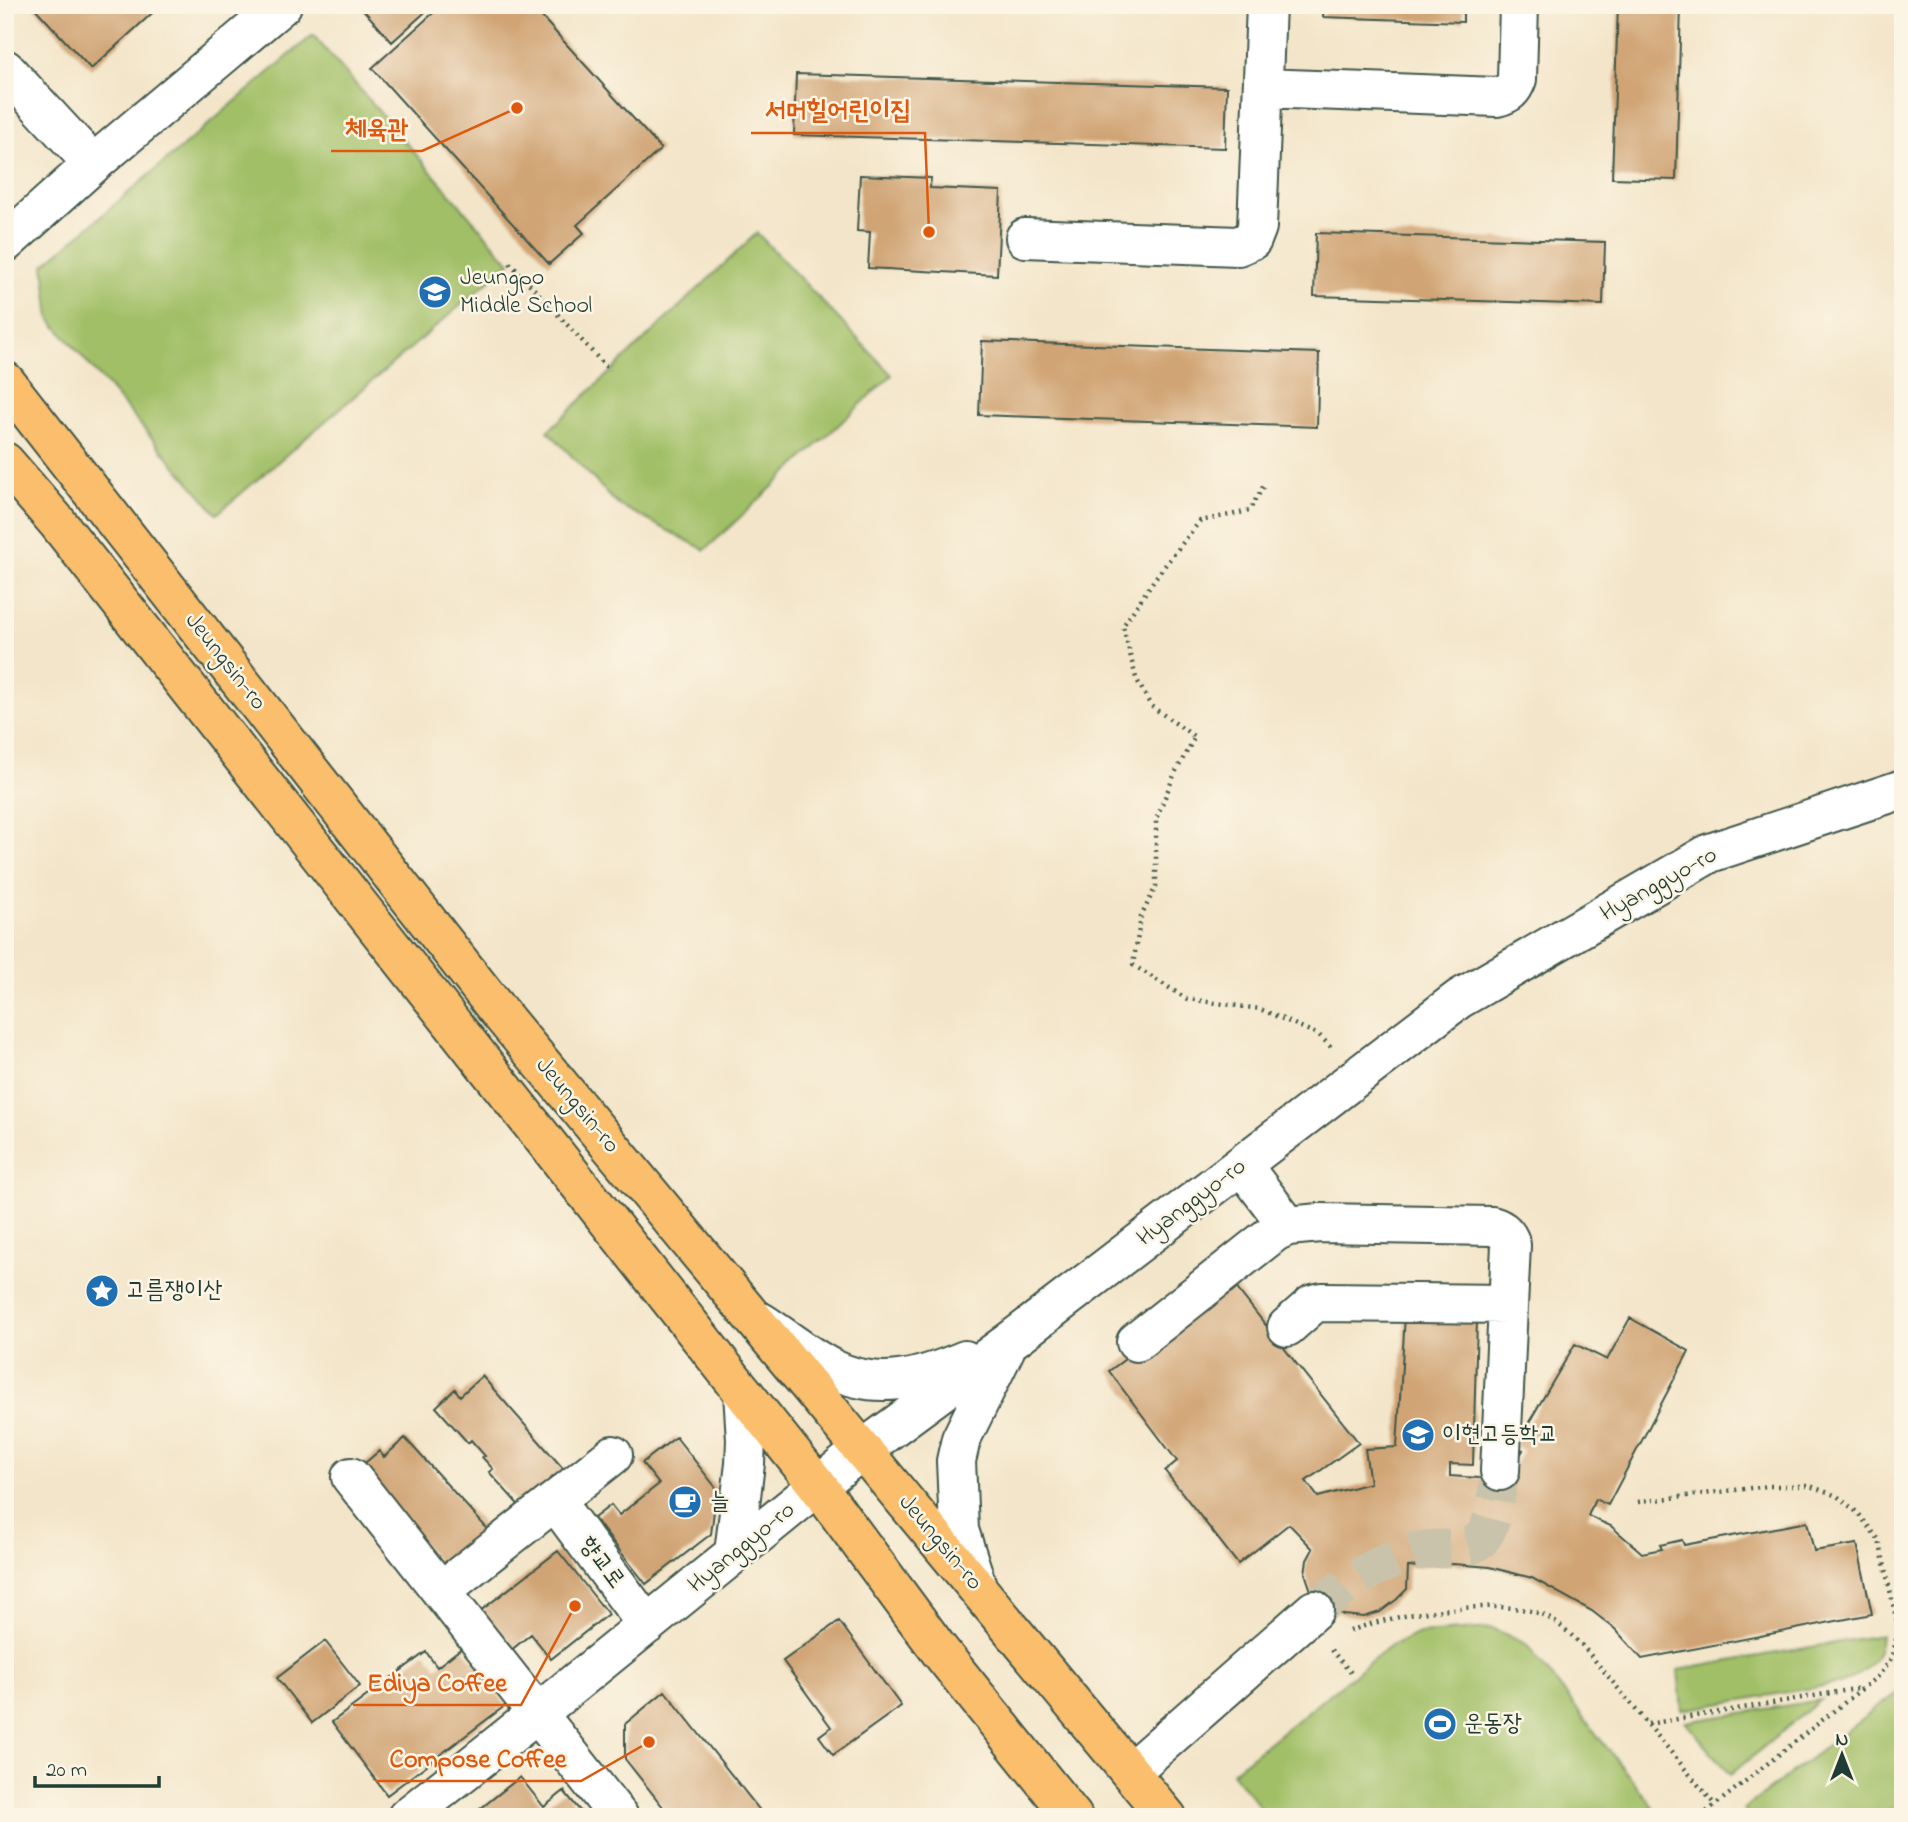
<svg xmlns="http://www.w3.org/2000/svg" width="1908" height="1822" font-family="'Indie Flower','Poor Story',sans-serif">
<rect width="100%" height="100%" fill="#fcf5e5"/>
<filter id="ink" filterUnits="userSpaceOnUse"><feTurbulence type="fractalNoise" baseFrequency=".0143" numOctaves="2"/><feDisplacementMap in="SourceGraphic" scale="14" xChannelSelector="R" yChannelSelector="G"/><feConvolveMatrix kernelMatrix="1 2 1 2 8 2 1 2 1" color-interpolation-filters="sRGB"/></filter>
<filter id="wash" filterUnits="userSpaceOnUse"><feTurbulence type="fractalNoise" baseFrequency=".00686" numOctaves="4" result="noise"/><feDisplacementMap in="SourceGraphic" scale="28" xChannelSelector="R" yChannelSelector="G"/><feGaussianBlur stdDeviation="1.57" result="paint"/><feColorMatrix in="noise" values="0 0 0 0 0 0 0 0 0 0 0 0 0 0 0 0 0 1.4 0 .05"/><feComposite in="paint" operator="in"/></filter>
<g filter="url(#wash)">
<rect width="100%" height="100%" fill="#f3e5c9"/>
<path fill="#a1bf66" stroke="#607e4d" stroke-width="2" d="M313 35 510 263 217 514 50 319 44 265Z
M757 233 892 375 705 550 617 504 548 431Z
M1492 1628 1526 1644 1661 1817H1268L1232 1772 1391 1645 1420 1633Z
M1881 1635C1880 1662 1865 1672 1842 1683L1682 1710 1678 1670Z
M1903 1688V1800L1881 1817H1750L1744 1809Z
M1820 1700 1730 1775 1686 1722Z"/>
<g id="blocks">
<path fill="#d0a474" d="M32 5H161L91 69Z
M359 5H433L392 42Z
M442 5H531L661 149 577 225 584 233 549 264 372 68Z
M1324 5H1463V22L1323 17Z
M1618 5H1681L1676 180 1612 178Z
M796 74 1227 87 1225 148 794 135Z
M860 175 931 178 930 188 1001 191 997 275 868 268 870 232 857 231Z
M1316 233 1605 242 1603 305 1314 296Z
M982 341 1319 353 1317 427 979 415Z
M1231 1281 1359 1443 1306 1481 1318 1497 1370 1483 1365 1449 1397 1447 1405 1315 1477 1319 1473 1465 1450 1464V1476L1479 1478 1504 1485 1523 1450 1515 1446 1575 1344 1607 1360 1630 1318 1689 1351 1608 1505 1595 1499 1588 1516 1611 1526 1642 1553 1662 1549 1660 1545 1682 1540 1684 1545 1807 1522 1814 1551 1857 1544 1872 1614 1642 1659 1615 1629 1592 1611 1532 1578 1490 1567 1453 1564 1408 1567 1407 1589 1396 1600 1380 1612 1364 1617 1344 1615 1324 1607 1312 1594 1305 1573 1307 1560 1313 1549 1289 1524 1238 1564 1165 1471 1177 1461 1109 1371Z
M482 1376 567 1473 524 1511 489 1472 493 1469 482 1457 485 1456 471 1440 468 1443 436 1407 455 1389 460 1396Z
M676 1437 717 1489 711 1534 646 1584 594 1518 611 1505 619 1515 659 1484 642 1463Z
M405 1438 492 1534 448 1574 359 1468 379 1451 384 1457Z
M558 1551 608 1614 551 1659 531 1634 510 1651 479 1612Z
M839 1621 901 1706 833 1755 819 1736 831 1727 783 1661Z
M325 1641 360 1686 312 1723 277 1678Z
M463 1647 506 1705 387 1795 332 1722 426 1652 437 1667Z
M665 1691 765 1817H671L625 1759V1724Z
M520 1777 544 1807 564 1791 585 1817H470Z"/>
</g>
</g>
<g filter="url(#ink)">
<use href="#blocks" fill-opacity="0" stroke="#3f564a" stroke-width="2"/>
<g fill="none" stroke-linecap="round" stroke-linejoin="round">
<path stroke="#c9c3ab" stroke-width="38" stroke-dasharray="38 19" stroke-linecap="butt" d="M1314 1610C1348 1584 1381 1558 1423 1550 1441 1546 1467 1553 1481 1539 1494 1526 1497 1489 1500 1471"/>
<defs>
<path id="minor" d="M5 69 93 164
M1263 88 1497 97C1508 94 1513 91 1517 79L1519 5
M1025 238 1238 246 1252 240 1257 227 1266 5
M5 243 93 164 282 5
M1242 1165 1288 1226
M761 1322C783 1336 810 1358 833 1369 878 1392 922 1378 965 1360
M1287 1327 1313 1304 1322 1302 1508 1304
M1136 1342 1275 1232 1288 1226 1320 1223 1492 1226C1503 1229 1508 1234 1511 1245L1500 1471
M351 1477 619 1817
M555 1501 647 1625
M734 1553 745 1464 746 1440 743 1392
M978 1589 959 1530 956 1461 961 1439 1005 1350
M441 1591 613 1455
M1130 1772 1314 1610
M407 1817 538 1713 862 1450 1009 1342 1459 999 1710 853 1903 789"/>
<path id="major" d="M5 381 494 1006 1167 1817
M5 462 57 522 743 1392 818 1486 939 1650 1073 1817"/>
</defs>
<use href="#minor" stroke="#3f564a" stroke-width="42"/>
<use href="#major" stroke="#3f564a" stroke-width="42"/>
<path stroke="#3f564a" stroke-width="4.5" stroke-dasharray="2 5" stroke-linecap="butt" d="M510 263 610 371
M1263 487 1249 511 1200 521 1156 577 1123 626 1136 678 1151 706 1195 737 1175 773 1156 819V886L1141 917 1133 965 1187 999 1260 1009 1319 1035 1331 1047
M1638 1502 1768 1486H1810L1837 1496 1858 1513 1879 1540 1898 1627 1895 1645 1890 1661 1878 1676 1700 1817
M1350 1631C1392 1614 1500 1596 1543 1615 1558 1622 1570 1634 1582 1645L1715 1805
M1331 1650 1353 1675
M1648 1724 1861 1688"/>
<use href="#minor" stroke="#fff" stroke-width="38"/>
<use href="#major" stroke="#fabe6d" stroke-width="38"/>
</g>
</g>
<defs>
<symbol id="school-disc" viewBox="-11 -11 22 22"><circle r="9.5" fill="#1f6fb2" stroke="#fcf5e5"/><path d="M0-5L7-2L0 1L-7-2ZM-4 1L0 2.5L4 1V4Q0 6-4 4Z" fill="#fff"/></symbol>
<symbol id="sight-disc" viewBox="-11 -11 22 22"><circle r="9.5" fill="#1f6fb2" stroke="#fcf5e5"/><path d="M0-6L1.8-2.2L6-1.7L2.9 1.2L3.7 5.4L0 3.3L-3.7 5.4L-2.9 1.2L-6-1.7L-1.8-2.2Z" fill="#fff"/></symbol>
<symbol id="cafe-disc" viewBox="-11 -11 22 22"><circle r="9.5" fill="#1f6fb2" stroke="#fcf5e5"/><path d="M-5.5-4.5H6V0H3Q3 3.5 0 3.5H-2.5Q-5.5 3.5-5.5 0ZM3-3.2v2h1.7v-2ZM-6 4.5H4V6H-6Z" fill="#fff"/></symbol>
<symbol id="stadium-disc" viewBox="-11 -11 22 22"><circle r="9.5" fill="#1f6fb2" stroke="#fcf5e5"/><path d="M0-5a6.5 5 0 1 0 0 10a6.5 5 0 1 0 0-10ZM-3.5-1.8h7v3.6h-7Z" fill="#fff"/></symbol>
</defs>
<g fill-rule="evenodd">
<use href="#school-disc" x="416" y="273" width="38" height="38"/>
<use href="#sight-disc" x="83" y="1272" width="38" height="38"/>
<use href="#school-disc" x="1399" y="1416" width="38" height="38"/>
<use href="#cafe-disc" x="666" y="1483" width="38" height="38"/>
<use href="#stadium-disc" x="1421" y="1705" width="38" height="38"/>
</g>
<g text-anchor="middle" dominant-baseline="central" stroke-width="5" stroke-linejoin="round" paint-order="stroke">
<g font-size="24" fill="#1f3d34" stroke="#fcf5e5" text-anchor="start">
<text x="460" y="278">Jeungpo<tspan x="460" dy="28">Middle School</tspan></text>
<text x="126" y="1291">고름쟁이산</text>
<text x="1442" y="1435">이현고등학교</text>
<text x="710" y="1502">늘</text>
<text x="1464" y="1724">운동장</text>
</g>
<g font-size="24" fill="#1f3d34" stroke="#fcf5e5">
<text transform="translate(225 662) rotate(52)">Jeungsin-ro</text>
<text transform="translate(1659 885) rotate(-29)">Hyanggyo-ro</text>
<text transform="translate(577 1106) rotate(50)">Jeungsin-ro</text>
<text transform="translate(1192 1203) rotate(-37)">Hyanggyo-ro</text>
<text transform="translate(940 1543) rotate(50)">Jeungsin-ro</text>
<text transform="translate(742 1548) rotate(-39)">Hyanggyo-ro</text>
<text transform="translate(601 1563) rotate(53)">향교로</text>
</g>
</g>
<path fill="none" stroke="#de580e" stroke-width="2.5" d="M929 232L925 133H751M517 108L422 151H331M575 1606L521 1705H353M649 1742L581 1781H376"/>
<g fill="#de580e" stroke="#fcf5e5" stroke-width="2.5">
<circle cx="929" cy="232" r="7"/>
<circle cx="517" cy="108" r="7"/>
<circle cx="575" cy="1606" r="7"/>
<circle cx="649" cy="1742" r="7"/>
</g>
<g font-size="26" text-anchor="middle" font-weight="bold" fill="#de580e" stroke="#fcf5e5" stroke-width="5" stroke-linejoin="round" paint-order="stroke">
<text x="838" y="118">서머힐어린이집</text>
<text x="377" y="137">체육관</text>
<text x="437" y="1691">Ediya Coffee</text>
<text x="478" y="1767">Compose Coffee</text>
</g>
<rect width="1908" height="1822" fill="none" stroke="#fcf5e5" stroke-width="28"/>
<g transform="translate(1842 1755)" stroke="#fcf5e5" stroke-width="5" paint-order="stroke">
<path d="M0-5L12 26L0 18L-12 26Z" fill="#1f3d34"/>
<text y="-10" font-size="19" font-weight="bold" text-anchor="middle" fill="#1f3d34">N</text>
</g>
<path d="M35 1776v10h124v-10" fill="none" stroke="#1f3d34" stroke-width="3.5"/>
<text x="46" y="1776" font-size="21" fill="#1f3d34" stroke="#fcf5e5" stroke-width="5" paint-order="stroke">20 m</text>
</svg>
